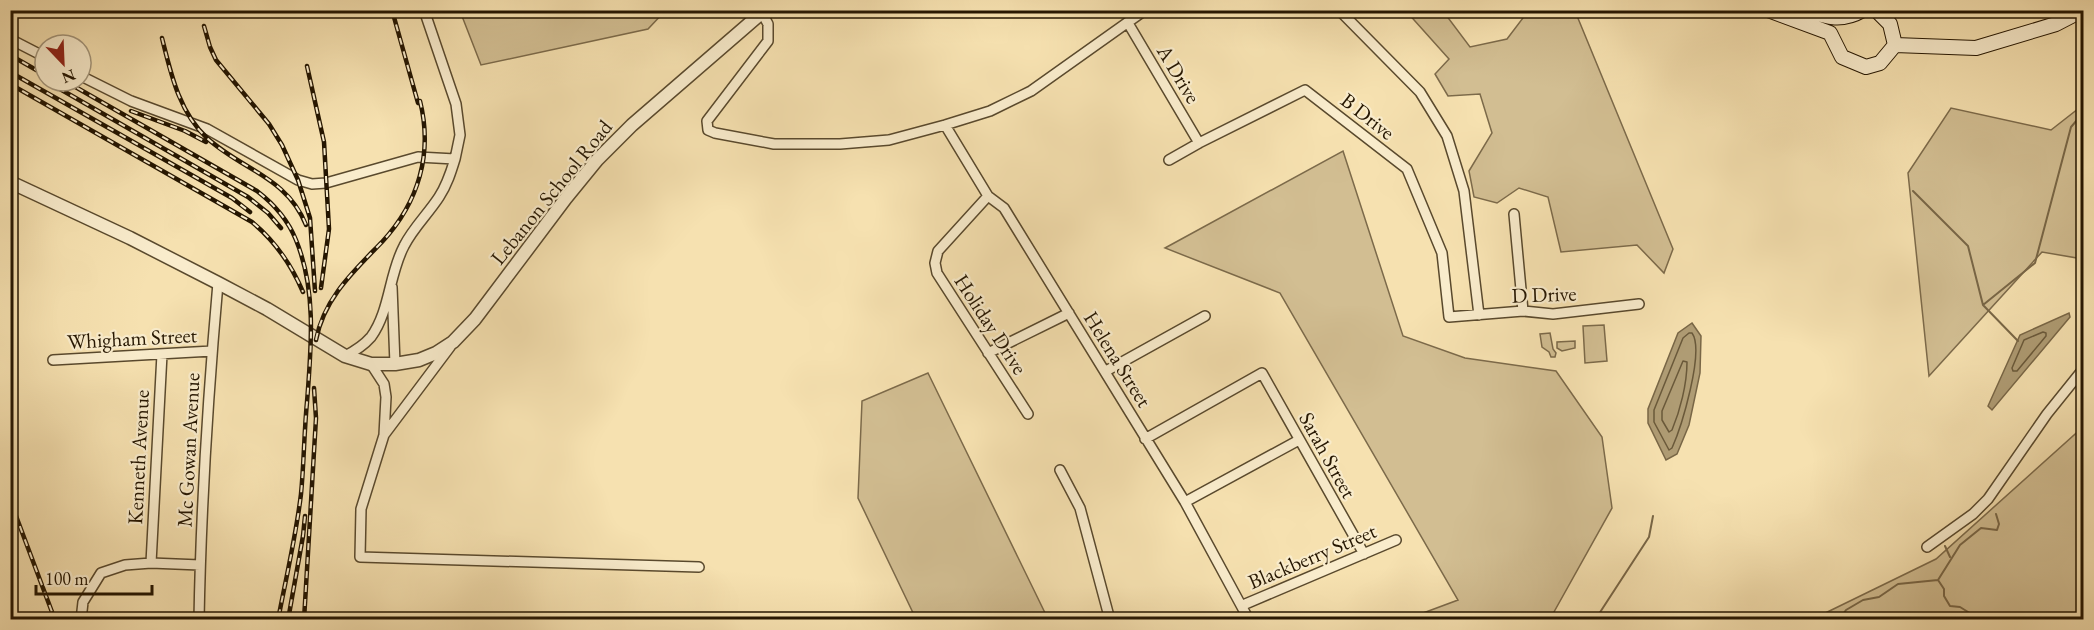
<svg xmlns="http://www.w3.org/2000/svg" width="2094" height="630" font-family="'EB Garamond',serif">
<rect width="100%" height="100%" fill="#f6e1b0"/>
<filter id="stains"><feTurbulence type="fractalNoise" baseFrequency=".00333" numOctaves="4"/><feColorMatrix values="0 0 0 0 .2 0 0 0 0 .09 0 0 0 0 .02 0 0 0 .5 -.17"/></filter>
<radialGradient id="worn" r=".72"><stop offset=".6" stop-color="#630" stop-opacity="0"/><stop offset="1" stop-color="#630" stop-opacity=".3"/></radialGradient>
<path fill="#d2be92" stroke="#7c6a4a" stroke-width="1.5" d="M460 11H665L648 29 481 65Z
M1406 11H1443L1470 47 1507 39 1523 18 1520 11H1575L1673 249 1664 273 1637 245 1561 252 1548 197 1519 188 1497 203 1474 197 1469 171 1492 133 1480 94 1448 96 1435 74 1449 59Z
M2083 105V259L2042 252 1929 376 1908 173 1951 108 2051 130Z
M1343 151 1403 336 1465 358 1556 371 1602 437 1612 508 1550 619H1407L1458 600 1280 293 1165 248Z
M1604 325 1607 361 1585 363 1583 326Z
M1550 333 1553 349 1556 353 1555 357H1551L1549 352 1542 347 1540 334Z
M1575 341V348L1562 351 1557 348V342Z
M928 373 1048 619H916L858 498 862 401Z
M2083 427V619H1813L1936 559Z"/>
<path fill="#af9c74" stroke="#786646" stroke-width="1.5" d="M2069 313 2070 317 1992 410 1988 406 2020 335Z
M1692 323 1701 336 1700 373 1689 425 1677 454 1666 460 1648 423V409L1678 333Z"/>
<g fill="none" stroke-linecap="round" stroke-linejoin="round">
<path stroke="#6a593a" stroke-width="1.5" d="M2043 332 2046 333V336L2017 371H2013L2012 368 2024 340Z
M1689 333H1692C1705 351 1681 428 1672 448L1669 450 1654 422V410L1683 338Z
M1683 361 1687 362C1687 384 1680 411 1672 430L1669 432 1662 420V411Z"/>
<path stroke="#786646" stroke-width="2" d="M1913 191 1968 246 1983 305 2018 341
M1983 305 2035 263 2071 127 2084 112
M1945 546 1950 557
M1938 580 1960 545 1981 528 1997 530 1999 524 1996 514
M1938 580 1944 589V596L1950 606 1960 607 1981 620
M1595 620 1649 537 1653 516
M1839 620 1846 610 1863 600 1879 597 1898 584 1938 580"/>
<defs>
<path id="minor" d="M1339 10 1420 92 1447 136 1464 191 1479 315
M762 13 768 24V41L707 121 708 130 715 133 774 144H840L889 140 945 125 990 111 1031 91 1145 10
M1128 23 1199 143
M10 39 45 57
M81 76 131 101 207 129 298 180 312 184 326 183 418 157 455 159 460 135 456 104 424 10
M945 125 988 196 1004 208 1185 502 1249 620
M1169 160 1199 143 1305 90 1407 169 1442 253 1449 317 1523 311 1553 314 1639 304
M988 196 938 251 935 263 937 273 1028 414
M1514 214 1523 311
M392 287 395 364
M450 347 384 435 361 509 360 557 699 567
M988 353 1069 313
M345 356C355 351 364 345 371 337 390 311 389 274 404 246 413 228 428 214 439 197 447 185 451 172 455 159
M53 360 212 351
M371 364 384 384 386 397 384 435
M1106 371 1205 316
M1145 439 1262 373 1364 554
M1060 470 1080 508 1110 620
M1185 502 1299 440
M1927 547 1973 514 1988 499 2047 414 2084 368
M151 563 162 354
M1243 605 1396 540
M81 620 83 602 101 573 125 565 151 563 200 565
M199 620C201 507 208 395 218 283"/>
<path id="tertiary" d="M10 182 130 238 218 283 267 309 345 356 371 364H395L419 360 436 353 453 342 475 319 566 198 597 160 632 125 765 10"/>
<path id="secondary" d="M1768 10 1830 33 1842 57 1866 67 1880 63 1895 45 1890 24 1876 10
M1806 10C1828 18 1842 22 1863 10
M1895 45 1976 48 2056 24 2083 10"/>
</defs>
<use href="#minor" stroke="#59492d" stroke-width="12"/>
<use href="#tertiary" stroke="#59492d" stroke-width="15"/>
<use href="#secondary" stroke="#251601" stroke-width="16"/>
<use href="#minor" stroke="#f9eccc" stroke-width="9"/>
<use href="#tertiary" stroke="#f9eccc" stroke-width="12"/>
<use href="#secondary" stroke="#f9eccc" stroke-width="14"/>
<defs>
<path id="rail" d="M204 26 210 47 216 60 269 124 282 145 298 180 310 218 315 291
M162 38C171 74 179 112 207 138 242 170 287 177 306 225
M10 55 45 75
M307 66 324 142 329 229 321 288
M10 72 232 198 250 212
M46 81 248 197 268 213 281 228
M65 81 257 191C274 204 288 220 296 240 317 291 311 349 307 402 304 433 304 463 301 494 296 536 286 578 278 620
M10 84 252 222C275 241 291 264 303 292
M131 111 185 131 206 142
M316 340C324 298 354 271 382 242 419 202 433 153 420 101L418 103 392 10
M10 500 55 620
M288 620 303 536 305 516
M304 620 316 418 314 388"/>
</defs>
<use href="#rail" stroke="#251601" stroke-width="4.5"/>
<use href="#rail" stroke="#f9eccc" stroke-width="2" stroke-dasharray="7" stroke-linecap="butt"/>
</g>
<g text-anchor="middle" dominant-baseline="central" stroke-width="4.5" stroke-linejoin="round" paint-order="stroke">
<g font-size="21" fill="#251601" stroke="#f9eccc">
<text transform="translate(1179 74) rotate(59)">A Drive</text>
<text transform="translate(1368 116) rotate(38)">B Drive</text>
<text transform="translate(551 192) rotate(-51)">Lebanon School Road</text>
<text transform="translate(1544 294) rotate(-2)">D Drive</text>
<text transform="translate(991 324) rotate(57)">Holiday Drive</text>
<text transform="translate(132 338) rotate(-3)">Whigham Street</text>
<text transform="translate(1118 359) rotate(58)">Helena Street</text>
<text transform="translate(188 450) rotate(-87)">Mc Gowan Avenue</text>
<text transform="translate(1328 455) rotate(61)">Sarah Street</text>
<text transform="translate(138 457) rotate(-87)">Kenneth Avenue</text>
<text transform="translate(1312 556) rotate(-23)">Blackberry Street</text>
</g>
</g>
<rect width="2094" height="630" fill="none" stroke="#f6e1b0" stroke-width="36"/>
<rect x="12" y="12" width="2070" height="606" fill="none" stroke="#251601" stroke-width="3"/>
<rect x="18" y="18" width="2058" height="594" fill="none" stroke="#251601" stroke-width="1.5"/>
<g transform="translate(63 63) rotate(157)"><circle r="28" fill="#f9eccc" stroke="#a4967b" stroke-width="1.5"/>
<path d="M0-4.5L10 22L0 15L-10 22Z" fill="#8f2418"/>
<text y="-9" font-size="16" font-weight="bold" text-anchor="middle" fill="#251601">N</text>
</g>
<path d="M36 585v9h116v-9" fill="none" stroke="#251601" stroke-width="3"/>
<text x="45" y="585" font-size="18" fill="#251601" stroke="#f9eccc" stroke-width="4.5" paint-order="stroke">100 m</text>
<rect width="100%" height="100%" filter="url(#stains)"/>
<rect width="100%" height="100%" fill="url(#worn)"/>
</svg>
